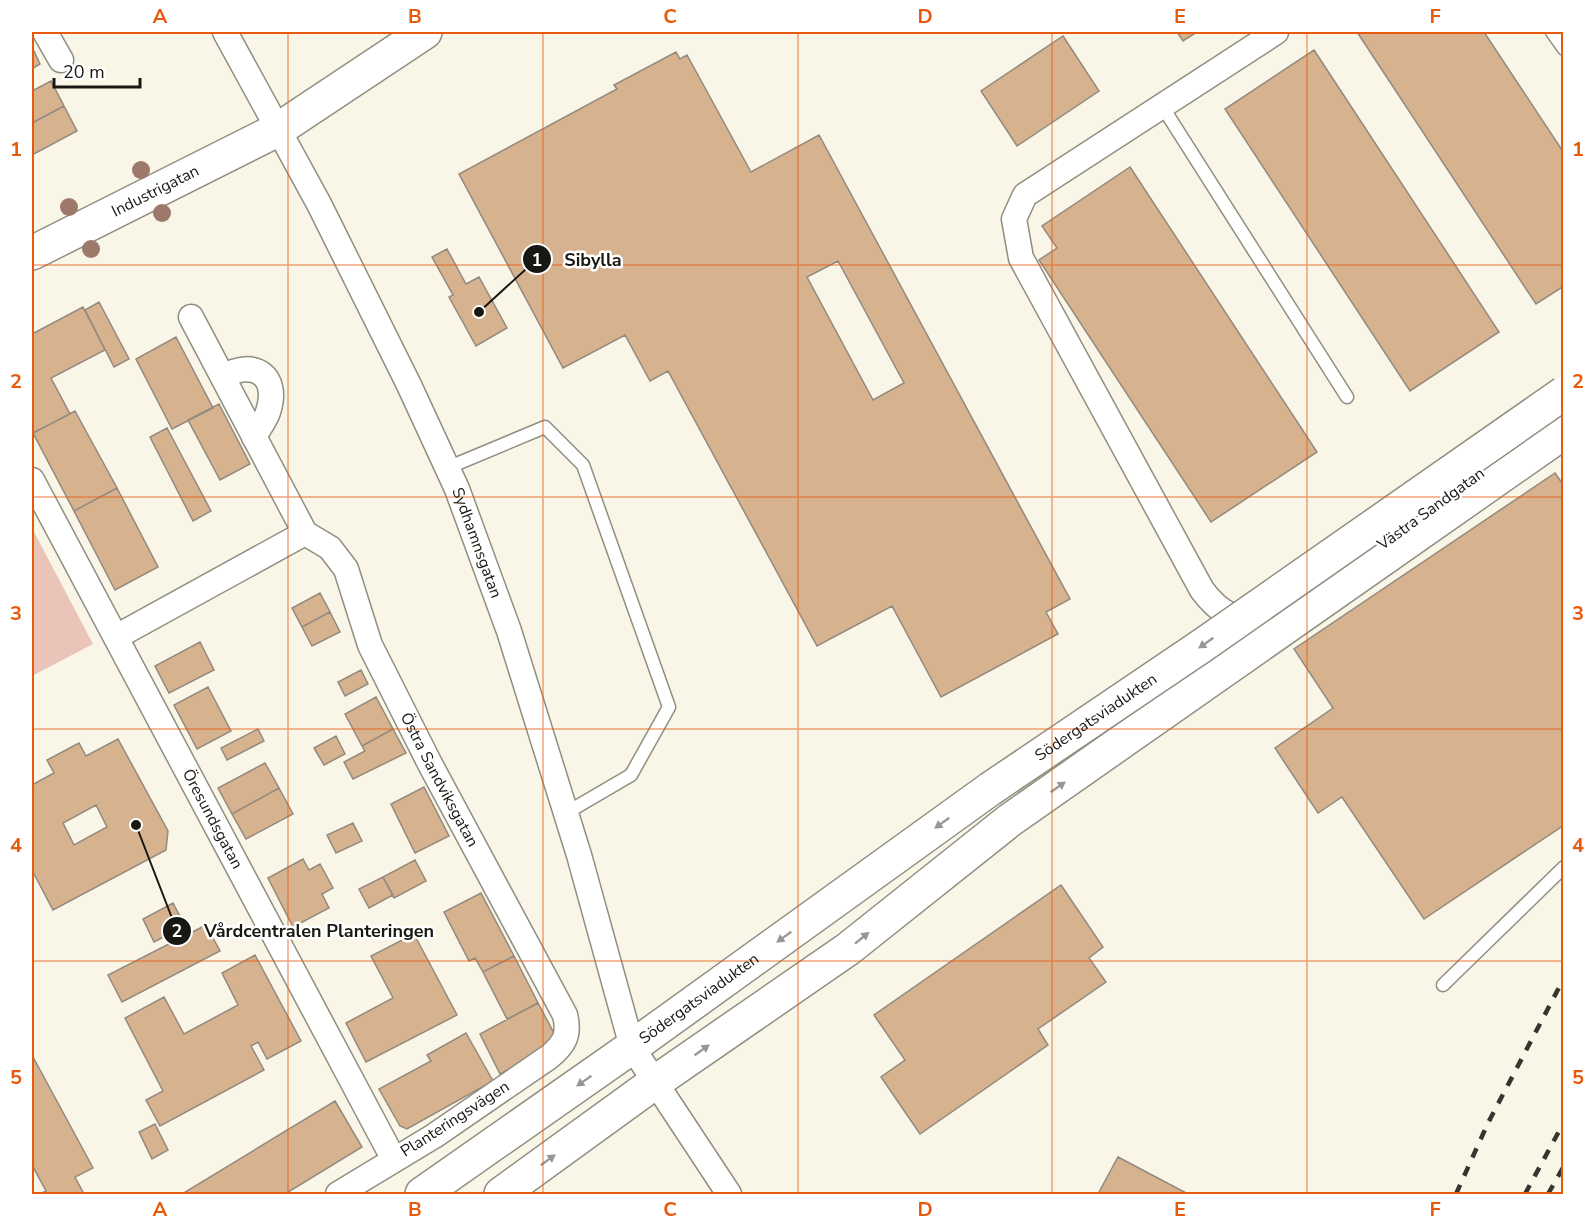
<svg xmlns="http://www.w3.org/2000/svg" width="1595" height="1226" font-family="'Nunito Sans',sans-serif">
<rect width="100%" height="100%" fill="#f9f6e8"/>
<path fill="#eac4b9" d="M32 528 93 644 32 676Z"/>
<path fill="#d6b38e" stroke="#93897e" stroke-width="1.5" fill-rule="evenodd" d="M1177 32H1197L1183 41Z
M1357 32H1484L1564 153V286L1536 304Z
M1063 36 1099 91 1017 146 981 91Z
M33 49 40 64 32 69V50Z
M1314 50 1499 332 1410 391 1225 109Z
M676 52 680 59 687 55 751 172 819 135 1070 599 1046 612 1058 634 941 697 892 606 817 646 668 371 650 381 625 335 563 368 459 174 617 89 614 85ZM838 261 904 383 873 400 807 277Z
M51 81 64 106 32 123V91Z
M64 106 77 131 32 155V123Z
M1130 167 1317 452 1211 522 1039 260 1057 248 1042 226Z
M447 249 466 284 479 277 507 328 476 346 449 297 453 295 432 257Z
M99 302 129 359 114 367 85 310Z
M83 307 105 350 51 378 70 414 33 433 32 334Z
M176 337 213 408 172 429 136 359Z
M219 404 250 464 220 480 188 420Z
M75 411 117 488 74 511 33 433Z
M167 428 211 511 193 521 150 437Z
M1555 473 1564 486V825L1424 919 1342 797 1318 813 1275 748 1333 708 1294 649Z
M117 488 158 567 115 590 74 511Z
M320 593 330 612 302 627 292 608Z
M330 612 340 632 312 646 302 627Z
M200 642 214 670 169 693 155 666Z
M361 670 368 684 345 696 338 682Z
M208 687 231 731 197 749 174 705Z
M376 697 393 729 362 746 345 714Z
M258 729 264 741 227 760 221 748Z
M393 729 406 753 353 779 344 762 365 751 362 746Z
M336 736 345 754 324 765 314 748Z
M118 739 168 831 166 850 53 910 32 870V785L54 773 47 760 79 743 86 756ZM96 805 107 827 74 845 63 823Z
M265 763 279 788 232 814 218 788Z
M424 787 449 836 415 853 391 804Z
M279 788 293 814 246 839 232 814Z
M353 823 362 841 336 853 327 835Z
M303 859 309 870 320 864 333 888 322 894 329 908 293 927 268 878Z
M415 860 426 881 394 898 383 877Z
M383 877 393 895 369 908 359 889Z
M1061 885 1103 947 1089 958 1106 982 1038 1029 1048 1045 920 1134 881 1077 905 1060 874 1015Z
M481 893 514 956 483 972 475 958 469 961 444 912Z
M173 903 185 926 154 942 143 919Z
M206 925 220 951 122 1002 108 975Z
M414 934 457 1015 366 1062 346 1023 393 998 371 956Z
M255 955 301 1041 267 1059 258 1042 251 1046 264 1070 160 1126 146 1100 163 1091 125 1018 164 997 184 1034 238 1005 222 973Z
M514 956 538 1003 507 1019 483 972Z
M538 1003 556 1037 517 1069 515 1066 500 1074 480 1034Z
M466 1033 493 1081 407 1129 400 1126 379 1089 431 1061 427 1055Z
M32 1055 93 1168 75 1177 84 1194H40L46 1191 32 1165Z
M335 1101 362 1147 285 1194H182Z
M155 1124 168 1150 152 1159 139 1132Z
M1118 1157 1188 1194H1098Z"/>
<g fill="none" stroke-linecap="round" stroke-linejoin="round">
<defs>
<path id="lane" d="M1552 32 1564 49
M1162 106 1347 397
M447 468 545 427 583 465 669 707 631 775 566 813
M1443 985 1564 867"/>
<g id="street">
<path d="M45 32 61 60"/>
<path id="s1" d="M225 32 319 204 409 385 457 489 509 631 579 855 632 1047 729 1194"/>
<path id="s2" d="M191 317 305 533 330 548 346 569 370 645 430 764 565 1015C570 1035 564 1045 549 1057L434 1136 338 1194"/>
<path d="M223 377C254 358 280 376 268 412 265 421 258 429 254 437"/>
<path id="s3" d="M32 480 393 1158"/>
<path d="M1252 618C1229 620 1215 607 1202 590L1021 258 1014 219 1025 195 1276 32"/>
<path d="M116 637 305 533"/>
</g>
<g id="secondary">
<path id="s4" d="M32 253 279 129 425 32"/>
<path id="s5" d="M422 1194 632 1047 990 789"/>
<path d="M501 1194 654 1083 848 949 1010 820 1564 432"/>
</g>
</defs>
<use href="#lane" stroke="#908e80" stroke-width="15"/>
<use href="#street" stroke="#908e80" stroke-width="27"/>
<use href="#secondary" stroke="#908e80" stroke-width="36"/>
<use href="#lane" stroke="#fff" stroke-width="12"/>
<use href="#street" stroke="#fff" stroke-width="24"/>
<use href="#secondary" stroke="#fff" stroke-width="33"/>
<path stroke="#35342e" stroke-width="4.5" stroke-dasharray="10 10" stroke-linecap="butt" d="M1456 1194 1488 1123 1564 978
M1525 1194 1564 1122
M1548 1194 1564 1166"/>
<defs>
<g id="secondary-bridge">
<path id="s6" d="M990 789 1203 645 1564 393"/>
</g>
</defs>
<use href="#secondary-bridge" stroke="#908e80" stroke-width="36" stroke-linecap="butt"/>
<use href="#secondary-bridge" stroke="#fff" stroke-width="33"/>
</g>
<g fill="#9c796a">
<circle cx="141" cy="170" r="9"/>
<circle cx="69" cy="207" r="9"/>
<circle cx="162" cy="213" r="9"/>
<circle cx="91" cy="249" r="9"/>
</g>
<defs><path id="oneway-solid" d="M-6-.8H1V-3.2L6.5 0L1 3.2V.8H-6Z" transform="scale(1.5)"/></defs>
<g fill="#979794">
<use href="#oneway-solid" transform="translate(1206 643) rotate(145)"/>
<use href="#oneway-solid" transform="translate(1058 787) rotate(-35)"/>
<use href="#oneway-solid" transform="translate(942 823) rotate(144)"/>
<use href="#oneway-solid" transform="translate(784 937) rotate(144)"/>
<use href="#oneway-solid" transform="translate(862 938) rotate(-39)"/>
<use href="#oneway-solid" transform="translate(702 1050) rotate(-35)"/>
<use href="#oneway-solid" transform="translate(584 1081) rotate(145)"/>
<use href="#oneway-solid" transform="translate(548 1160) rotate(-36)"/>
</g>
<path fill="none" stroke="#e8590c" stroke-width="1.5" stroke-opacity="0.55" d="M288 32V1194M543 32V1194M798 32V1194M1052 32V1194M1307 32V1194M32 265H1564M32 497H1564M32 729H1564M32 961H1564"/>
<g text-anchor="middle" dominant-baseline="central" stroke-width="5" stroke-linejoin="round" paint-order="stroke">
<g font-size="16" fill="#181712" stroke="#fff">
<text stroke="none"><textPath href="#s4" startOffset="138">Industrigatan</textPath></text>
<text transform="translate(1431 509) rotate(-36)">Västra Sandgatan</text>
<text stroke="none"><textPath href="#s1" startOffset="570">Sydhamnsgatan</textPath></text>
<text stroke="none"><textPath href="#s6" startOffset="128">Södergatsviadukten</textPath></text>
<text stroke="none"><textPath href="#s2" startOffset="531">Östra Sandviksgatan</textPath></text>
<text stroke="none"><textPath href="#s3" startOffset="384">Öresundsgatan</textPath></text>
<text stroke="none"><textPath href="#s5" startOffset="339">Södergatsviadukten</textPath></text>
<text transform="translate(455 1119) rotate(-33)">Planteringsvägen</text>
</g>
</g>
<path fill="none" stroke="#181712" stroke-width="2" d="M479 312L537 259M136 825L177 931"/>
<g fill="#181712" stroke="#fff" stroke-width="2">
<circle cx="479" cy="312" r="6"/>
<circle cx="136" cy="825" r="6"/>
<circle cx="537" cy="259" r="15"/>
<circle cx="177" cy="931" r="15"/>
</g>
<g font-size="18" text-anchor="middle" font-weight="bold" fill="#fff">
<text x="537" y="266">1</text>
<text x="177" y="937">2</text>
</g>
<g font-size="18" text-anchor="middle" font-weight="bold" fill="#181712" stroke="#fff" stroke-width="5" stroke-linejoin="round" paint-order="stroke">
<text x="593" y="266">Sibylla</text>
<text x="319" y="937">Vårdcentralen Planteringen</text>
</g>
<rect width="1595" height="1226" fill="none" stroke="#ffffff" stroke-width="66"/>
<path d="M54 78v9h86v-9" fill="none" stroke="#181712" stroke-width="3"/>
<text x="63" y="78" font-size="18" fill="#181712" stroke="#ffffff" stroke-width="4.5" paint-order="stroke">20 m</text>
<rect x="33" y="33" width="1529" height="1160" fill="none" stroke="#e8590c" stroke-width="2"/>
<g font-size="20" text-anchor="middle" font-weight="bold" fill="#e8590c">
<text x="160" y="23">A</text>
<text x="415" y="23">B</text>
<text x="670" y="23">C</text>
<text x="925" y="23">D</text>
<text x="1180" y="23">E</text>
<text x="1435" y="23">F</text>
<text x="16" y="156">1</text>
<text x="1578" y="156">1</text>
<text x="16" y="388">2</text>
<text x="1578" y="388">2</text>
<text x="16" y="620">3</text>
<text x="1578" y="620">3</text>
<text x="16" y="852">4</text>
<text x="1578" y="852">4</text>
<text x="16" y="1084">5</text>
<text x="1578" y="1084">5</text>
<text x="160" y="1216">A</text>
<text x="415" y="1216">B</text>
<text x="670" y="1216">C</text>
<text x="925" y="1216">D</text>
<text x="1180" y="1216">E</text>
<text x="1435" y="1216">F</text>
</g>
</svg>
